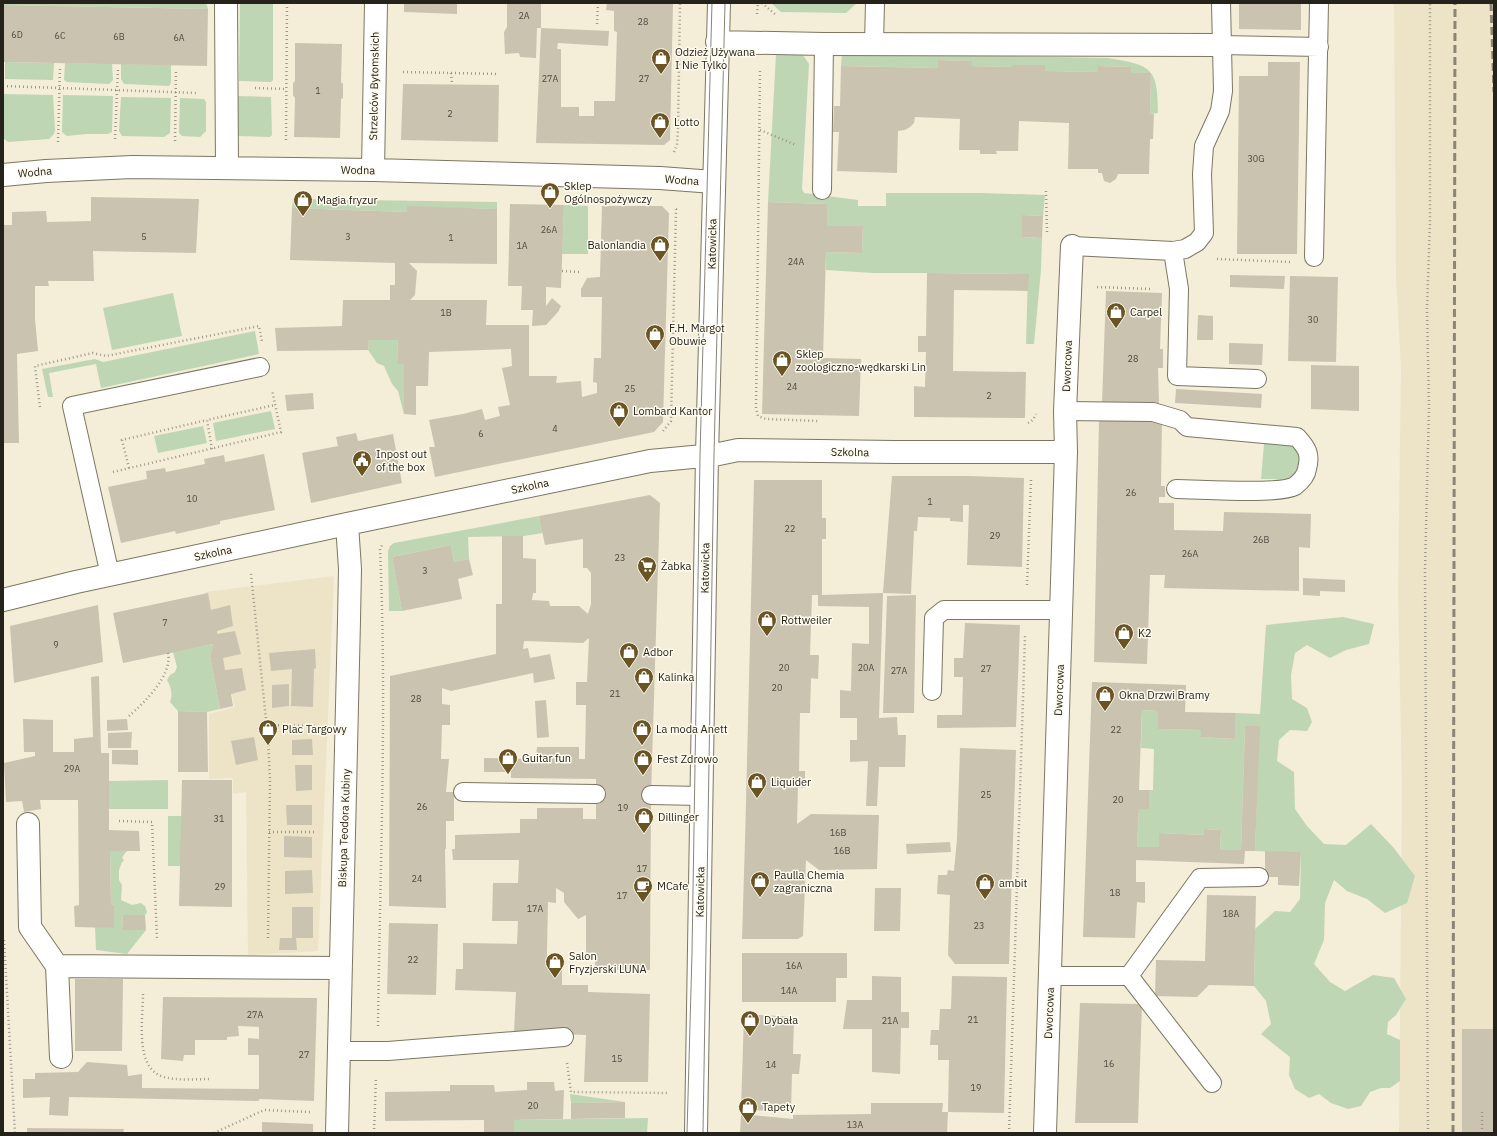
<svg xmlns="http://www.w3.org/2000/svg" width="1497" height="1136" font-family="'IBM Plex Sans',sans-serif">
<rect width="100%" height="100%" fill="#f4edd8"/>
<path fill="#ede4c7" d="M1394 3H1494V1133H1399L1402 790 1398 592 1401 366 1396 279Z
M334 576 318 951 248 955 246 792 233 794V778L209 779V714L235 707 205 592Z"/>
<path fill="#bfd6b4" d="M3 3H206L208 9 3 5Z
M240 3H273V80L271 82 239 81Z
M771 3H857L846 13 781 12Z
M793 50 803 55 809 64 802 189 804 193 858 200V206H886V193H981L1045 195 1043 216 1022 215V237L1042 238 1041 270 1034 344H1026L1028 274 927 273H873L826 270V252L862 253 863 227 827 226V204L768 202 776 54Z
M842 53 1108 58C1152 65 1158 68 1158 113L1150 114 1151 73H1131V67L1098 66V72L1045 71V65H1012V67L971 66V61L939 60 938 68 841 66Z
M5 62 54 63 53 80 5 79Z
M65 63 112 64 113 80 109 84 67 82 64 80Z
M121 64 171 65V83L169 86 124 84 121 79Z
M3 94 53 95 55 130 54 134 49 139 8 142 3 138Z
M63 95 113 96 112 132 108 134H86L67 136 62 132Z
M237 96 271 97 272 135 270 137 238 136Z
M121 97 171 98 170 133 164 137 122 136 119 131Z
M180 98 204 99 206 102V131L200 137 182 136 179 133Z
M293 199 497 202V209L407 207V212L292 208Z
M564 205 588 206V254H562Z
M173 293 182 336 112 350 103 308Z
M255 331 259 354 101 388 96 364 49 373 53 397H48L42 369 95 359 103 362Z
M369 340H398L397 364H404V414L398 391 392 384 384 366 377 363 368 350Z
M271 411 275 429 216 441 213 423Z
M203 426 207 443 158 453 154 436Z
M1279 441 1294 443 1301 456 1299 472 1288 479H1261L1264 444Z
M539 516 543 533 524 536 468 537 469 559 454 562 451 545 392 557 402 611H389L388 551 390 546 394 543Z
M1343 617 1374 624 1369 644 1346 650 1330 658 1307 645 1295 653 1291 675 1292 699 1307 708 1312 722 1307 731 1290 730 1279 740 1277 761 1294 772 1295 809 1307 826 1324 844 1346 845 1371 824 1393 847 1415 876 1407 903 1385 913 1367 899 1347 891 1334 880 1325 903 1324 940 1314 964 1330 982 1345 991 1373 975 1394 978 1406 999 1396 1015 1388 1022 1387 1034 1400 1040V1081L1390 1088H1381L1370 1092 1361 1106 1348 1109 1331 1103 1319 1094 1309 1098 1295 1089 1289 1075 1290 1057 1261 1034 1271 1024 1266 1001 1254 986 1255 929 1275 911 1290 912 1300 899 1301 853 1255 851 1259 726H1245L1241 850H1220L1221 830 1205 829 1204 835 1159 833V847H1137L1139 809H1149V790H1153L1154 749 1141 748 1142 710 1158 711V729L1201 730V737L1234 739 1235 713 1260 714 1266 625Z
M213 644 210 656 220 709 207 712 178 711 170 702C173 694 171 687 167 680L170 675 175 672 177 667 173 652Z
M168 780V809H109V781Z
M168 816H181V866H168Z
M110 851H127L122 857 124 861 122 862 119 870V880L122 885 121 900 132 905 141 903 145 906 147 912 145 915H123L122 930H146L127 954 96 950 95 927 114 928V905L111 904Z
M570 1094 625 1102 571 1103Z
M648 1118 647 1133H514V1120Z"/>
<path fill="#cac3af" d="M404 3H457V14L404 12Z
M507 3H541V28H537L536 58 520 57 519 53 505 54 504 32 507 27Z
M607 3H673L670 140 664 145 536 143 541 28 609 31 608 46 558 43 557 49H561V107H579V116H594V101H615L617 32 614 31V11L606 10Z
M1239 3H1301V30L1239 29Z
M3 5 208 9 207 66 3 62Z
M295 43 342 44 341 82 343 84V98L341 99 340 138 294 137 295 98 293 95V83L295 81Z
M938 60 972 61 971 66 1012 67V65H1045V71L1098 72V66L1131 67V73H1151L1150 114H1154L1153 139H1150L1149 174H1118L1116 179 1110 183 1104 181 1102 173H1098V169H1068L1069 123 1019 121 1018 151H996L997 154H980V150H959L960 119 915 117 914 123 910 127 905 130 898 131 897 173 837 171 839 132H833L834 106H840L841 66 938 68Z
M1268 62H1300L1297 254H1237L1239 76H1268Z
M403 84 499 85 498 142 401 140Z
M91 197 199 199 196 253 93 251 94 281H48L49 286H35V319L38 351 17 354 19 443H3V225H12V212L46 211 47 222 91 221Z
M768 202 827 204V226H863L862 253 826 252 823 358 861 359 859 416 762 414Z
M510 204 564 205 561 288 546 287V306L552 298 561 306 558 312 546 325 532 326 533 310H521L522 286H508Z
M407 206 497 209V264L409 263 417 271 415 295 410 300H487L486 325H529V376H557L556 383 581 381 582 397 597 393V383L593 382 594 358H601L602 297H581V289L587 278 600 277 602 206H662L669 213 663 422 654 432 435 477 429 447H435L429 420 463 414 482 409 485 420 500 416 498 407 510 405 502 368 512 366 511 349 429 352 428 386H416V415L404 414V364H397L398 340H369L368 350 277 351 275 328 342 326 343 300H390V285H395V263L290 260 292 208 407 212Z
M1022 215 1043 216 1042 238 1022 237Z
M927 273 1029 274 1028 291 954 290 953 371 1026 372 1025 418 914 417V386L925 387 926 352H918V336H926Z
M1230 275 1285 276 1284 289 1230 287Z
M1290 276 1338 277 1336 362 1288 361Z
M1106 291 1162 293 1160 349H1163V368H1158L1159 405 1102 403Z
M1198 315 1213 316V340H1197Z
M1229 343 1263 344 1262 365 1229 364Z
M1311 365 1359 366V411L1311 409Z
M1176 389 1262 394 1261 408 1175 403Z
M313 393 314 409 287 411 285 395Z
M1099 419 1162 421 1161 486H1165V497H1159V503H1174V530L1223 531 1224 512 1311 514 1310 548 1299 547V591L1164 588 1165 575H1150L1147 664 1094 662Z
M356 433 358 441 393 434 402 483 311 503 302 453 338 446 336 437Z
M264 454 275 510 220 521V524L176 534 175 531 121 543 108 487 147 479 146 471 165 468 166 472 205 464 204 459 224 455 225 462Z
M892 476H970L1024 478 1022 567 967 565 969 505H963V522L950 521V518L918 517 917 531H914L911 594 883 593Z
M754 480H822V518H826V539H822V595L883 593 879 718 897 717 898 735H906L905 767H879L877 806H866L868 761 850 762V740H857V718H840V690L851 691 852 643 869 644V607L818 606V595H812L810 655H819L818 679 811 678 810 713H800L799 771H805V788H798L797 824 811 814 879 815 878 840 877 869 819 870 806 860 803 936 798 939H742L745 841Z
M650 495 660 503 651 795 650 970H595V958H586V915L578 919 564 902V893L556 888V903L548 902 547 952V957H562V985H588V992L650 994 648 1082H584L586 1035 514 1032 516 992 455 990 456 969H463V943L517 944 518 921H492L493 883H518L519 860H453L452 849H455V835L520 833V819H537V808H583V819H596V779L511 778V772H484V758L536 759 537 747H579V759H585L586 705H576V682H587L589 638 583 643 524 641 523 649 528 648 530 658 550 654 555 679 534 683 533 673 451 691 442 688V704L450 705V725H442L441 759H449L446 792H454V821H446V849H445L446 908 389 906 390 676 496 654V604H502V536H523V558L536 559V593H533L532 600 549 601 550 606H579L588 614 591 604V573L587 568H583V539L545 545 539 516Z
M451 545 454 562 469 559 473 575 458 579 462 599 402 611 392 557Z
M1303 578 1345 580V592L1320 591V596L1303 595Z
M208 593 211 610 230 605 233 626 217 631V634L235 631 241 654 223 658 225 670 242 668 246 690 231 694 233 706 220 709 210 656 213 644 123 663 113 613Z
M916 595 914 713H883L887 596Z
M98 605 103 662 14 683 10 626Z
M965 623 1020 625 1016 727 937 728V715H962L963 677H954V658H963Z
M315 649 316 668 314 669 313 707 291 706 292 669 271 671 269 653Z
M99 676 101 753H109V830L139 831 140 851H110L111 904 114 905V928L75 927 74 906 79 905 78 800H40L41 809 24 812 22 801 6 802 4 763 35 756V752H24L23 719 53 720V752H74V739L93 737 91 677Z
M1092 682 1186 685 1185 712 1235 713V739L1201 737V730L1158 729V711L1142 710 1139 790H1149V809H1139L1137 847H1159V833L1204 835V829L1221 830 1220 850H1241L1245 726H1260L1255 851H1245L1244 864 1136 860V882H1145V903L1137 902 1135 938 1083 937Z
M289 684V706L272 708V685Z
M546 700 549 737 537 738 535 701Z
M178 711 207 712 208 772H178Z
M127 719 128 730 107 731V720Z
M132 732 131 748H108V733Z
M254 737 258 760 236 765 231 741Z
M312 739 313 755H292V740Z
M960 748 1016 750 1009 964H955L948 955 950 895 937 894 938 875H947L948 870 954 871 957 839Z
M112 750H138V765L112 764Z
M295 765H312V790L296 791Z
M182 780H232V907L179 906Z
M286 805H312V825H287Z
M284 836 312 837V858L284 857Z
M950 842 951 852 907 854 906 844Z
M1265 851 1301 852 1299 886 1278 885V877H1265Z
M312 870 313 893 285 894V871Z
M875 888H901L900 931H874Z
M1207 895 1256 896 1254 986 1209 985 1197 997 1155 996 1156 960 1205 961Z
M292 907H313V938H296L297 950H279L280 938H292Z
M123 915H145L146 930H122Z
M389 923 438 924 436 995 387 994Z
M742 953H847V978H836V1002H742Z
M872 976 901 977V1012H909V1028H901L900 1074 872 1072V1029H843L847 1000H872Z
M952 976 1007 977 1004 1113 948 1112 949 1060H938V1045H930L931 1030H939L940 1009H951Z
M75 979H123L122 1051H75Z
M163 997 317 998 314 1101 260 1099 258 1101 69 1097 68 1116 49 1115 50 1097 23 1098V1079H35V1073L78 1072 87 1062 127 1065 128 1076 142 1074V1088L259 1089V1055H248V1038L259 1039V1027L238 1026 239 1036 227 1037V1040H195V1055H184L183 1061 161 1059Z
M1080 1003 1142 1004 1138 1123H1075Z
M744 1014 794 1017 793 1054H801L799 1074H792L791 1111 741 1110Z
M1462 1029H1494V1133H1462Z
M527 1082H554L555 1091 564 1090 563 1119 514 1120V1133H484V1120L385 1121V1092L450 1091V1085H494L495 1092 527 1090Z
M625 1102V1118L571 1119V1103Z
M871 1103H943L942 1112H948L947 1133H740L741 1114 793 1119V1115L871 1114Z
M262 1122 313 1124V1133H262Z
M27 1128 124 1129 123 1133H27Z"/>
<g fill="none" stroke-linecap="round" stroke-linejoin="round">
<defs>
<path id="lane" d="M874 44 875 3
M1221 45 1319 47
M822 190 824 44
M1072 246 1173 251 1185 249 1197 242 1204 233 1202 174 1204 146 1220 111 1223 91 1221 3
M1173 251 1179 289 1177 376 1257 379
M1314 257 1319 3
M1065 411 1153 412 1180 420 1187 427 1297 437C1307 448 1311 454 1307 469 1306 476 1300 482 1295 486 1279 495 1199 489 1176 489
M110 575 72 406 260 367
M932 691 934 618 944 610H1061
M463 792 596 794
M651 795 701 796
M1050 976H1129L1200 878 1259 877
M1129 976 1212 1083
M339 1051H388L564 1037"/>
<path id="street" d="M226 3 227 168
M717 42 824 44 1221 45
M373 170 376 3
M3 175 46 171 132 167 373 170 660 178 714 182
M3 600 76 582 347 524 650 461 714 455 738 450 895 452H1066
M28 824 30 927 57 966 61 1057
M57 966 340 968
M337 1133 349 620 350 569 347 524
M696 1133 707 455 719 3
M1045 1133 1066 452 1065 411 1072 246"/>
</defs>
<use href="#lane" stroke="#7c7663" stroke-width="20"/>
<use href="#street" stroke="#7c7663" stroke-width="24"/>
<path stroke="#9d9889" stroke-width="2.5" stroke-dasharray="1 3" stroke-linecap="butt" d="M762 3 776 15
M757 14 758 3
M597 24 598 3
M760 71 756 408 758 416 766 419 819 421
M403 72 498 74
M451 73 452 84
M3 86 198 93
M255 88 287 89
M760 130 796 145
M115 139 118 68
M286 140 287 3
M175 141 176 69
M58 142 60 66
M674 152 677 145 678 129 680 3
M1046 191 1047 232
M1217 259 1290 262
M562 271 579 272
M1097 287 1152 289
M40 407 35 366 93 353 106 356 259 326 262 342
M1028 423 1033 420 1036 414
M663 431 671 421 676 209 674 207
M212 449 207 420 275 405
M129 468 122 440 207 420
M113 472 281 432 272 390
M251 574 268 739 270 780 268 938
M1027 585 1031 480
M129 716C144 703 173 675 168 653
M266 725 318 726
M119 821 152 822 157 939
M269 832H317
M4 940 15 1133
M143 994C143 1018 134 1069 164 1077 179 1081 196 1079 211 1079
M378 1026C380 867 387 708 380 549L382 545
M567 1063 571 1092 668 1093
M214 1133 264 1110 310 1112
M374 1133 376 1077
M1009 1133 1025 636
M1428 1133 1425 570 1429 407 1427 309 1430 222V3
M1482 1133V1109"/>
<use href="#lane" stroke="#fff" stroke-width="18"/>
<use href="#street" stroke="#fff" stroke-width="22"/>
<path stroke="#8a8577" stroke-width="1" d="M687 1133 692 953 700 456 712 3
M703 1133 714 455 725 3"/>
<path stroke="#8a8577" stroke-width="3" stroke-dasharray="8 4" stroke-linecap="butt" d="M1491 3 1494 92
M1453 1133 1455 3"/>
</g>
<defs>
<symbol id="shop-pin" viewBox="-11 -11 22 30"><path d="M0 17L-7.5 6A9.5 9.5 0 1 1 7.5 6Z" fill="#6b5424" stroke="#fefaed"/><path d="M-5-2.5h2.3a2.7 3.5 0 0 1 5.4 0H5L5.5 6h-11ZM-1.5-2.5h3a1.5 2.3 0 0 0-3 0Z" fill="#fff"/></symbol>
<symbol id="civic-pin" viewBox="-11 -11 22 30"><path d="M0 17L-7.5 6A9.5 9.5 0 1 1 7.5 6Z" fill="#6b5424" stroke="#fefaed"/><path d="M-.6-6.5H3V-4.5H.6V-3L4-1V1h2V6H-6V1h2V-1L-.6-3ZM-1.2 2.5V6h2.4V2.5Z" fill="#fff"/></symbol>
<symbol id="supermarket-pin" viewBox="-11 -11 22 30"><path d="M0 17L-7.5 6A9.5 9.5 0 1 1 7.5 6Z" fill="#6b5424" stroke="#fefaed"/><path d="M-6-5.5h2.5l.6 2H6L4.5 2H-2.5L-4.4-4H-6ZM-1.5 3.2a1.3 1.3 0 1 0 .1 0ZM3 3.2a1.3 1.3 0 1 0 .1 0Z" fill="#fff"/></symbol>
<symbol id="cafe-pin" viewBox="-11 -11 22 30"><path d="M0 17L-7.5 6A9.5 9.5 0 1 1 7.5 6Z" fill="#6b5424" stroke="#fefaed"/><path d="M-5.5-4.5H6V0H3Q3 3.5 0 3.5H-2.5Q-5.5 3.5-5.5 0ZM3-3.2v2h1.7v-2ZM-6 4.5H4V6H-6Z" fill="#fff"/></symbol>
</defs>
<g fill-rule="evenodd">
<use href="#shop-pin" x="650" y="47" width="22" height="30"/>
<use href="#shop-pin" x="649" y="111" width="22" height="30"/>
<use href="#shop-pin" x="539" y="181" width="22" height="30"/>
<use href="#shop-pin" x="292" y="189" width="22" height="30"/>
<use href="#shop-pin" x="649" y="234" width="22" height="30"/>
<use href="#shop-pin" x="1105" y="301" width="22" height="30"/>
<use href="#shop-pin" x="644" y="323" width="22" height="30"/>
<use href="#shop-pin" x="771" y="349" width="22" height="30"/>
<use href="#shop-pin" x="608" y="400" width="22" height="30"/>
<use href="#civic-pin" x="351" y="449" width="22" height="30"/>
<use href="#supermarket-pin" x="636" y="555" width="22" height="30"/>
<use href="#shop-pin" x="756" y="609" width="22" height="30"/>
<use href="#shop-pin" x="1113" y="622" width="22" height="30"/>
<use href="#shop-pin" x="618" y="641" width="22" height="30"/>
<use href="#shop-pin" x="633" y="666" width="22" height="30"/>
<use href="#shop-pin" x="1094" y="684" width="22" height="30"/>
<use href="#shop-pin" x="257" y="718" width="22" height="30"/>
<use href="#shop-pin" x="631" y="718" width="22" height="30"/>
<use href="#shop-pin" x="497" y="747" width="22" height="30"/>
<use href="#shop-pin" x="632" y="748" width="22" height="30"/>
<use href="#shop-pin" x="746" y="771" width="22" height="30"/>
<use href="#shop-pin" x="633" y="806" width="22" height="30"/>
<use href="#shop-pin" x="749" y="870" width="22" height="30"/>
<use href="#shop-pin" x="974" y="872" width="22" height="30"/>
<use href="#cafe-pin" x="632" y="875" width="22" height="30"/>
<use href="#shop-pin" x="544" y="951" width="22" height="30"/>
<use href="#shop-pin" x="739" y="1009" width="22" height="30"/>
<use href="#shop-pin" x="737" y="1096" width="22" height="30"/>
</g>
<g text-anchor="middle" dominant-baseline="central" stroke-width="3" stroke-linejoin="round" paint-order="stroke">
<g font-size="9" fill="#4e4a3f">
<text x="524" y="15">2A</text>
<text x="643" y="21">28</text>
<text x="17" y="34">6D</text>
<text x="60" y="35">6C</text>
<text x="119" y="36">6B</text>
<text x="179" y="37">6A</text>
<text x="550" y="78">27A</text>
<text x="644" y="78">27</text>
<text x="318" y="90">1</text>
<text x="450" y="113">2</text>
<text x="1256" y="158">30G</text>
<text x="549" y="229">26A</text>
<text x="144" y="236">5</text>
<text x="348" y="236">3</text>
<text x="451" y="237">1</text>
<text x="522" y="245">1A</text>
<text x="796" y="261">24A</text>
<text x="446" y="312">1B</text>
<text x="1313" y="319">30</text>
<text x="1133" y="358">28</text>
<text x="792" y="386">24</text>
<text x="630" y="388">25</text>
<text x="989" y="395">2</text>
<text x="555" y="428">4</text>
<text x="481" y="433">6</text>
<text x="1131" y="492">26</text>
<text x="192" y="498">10</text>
<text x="930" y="501">1</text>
<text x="790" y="528">22</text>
<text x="995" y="535">29</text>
<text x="1261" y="539">26B</text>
<text x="1190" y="553">26A</text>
<text x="620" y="557">23</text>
<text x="425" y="570">3</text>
<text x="165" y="622">7</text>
<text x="56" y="644">9</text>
<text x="784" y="667">20</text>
<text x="866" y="667">20A</text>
<text x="986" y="668">27</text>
<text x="899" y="670">27A</text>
<text x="777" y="687">20</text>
<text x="615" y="693">21</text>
<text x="416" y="698">28</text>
<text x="1116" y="729">22</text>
<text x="72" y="768">29A</text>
<text x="986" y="794">25</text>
<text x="1118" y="799">20</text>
<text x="422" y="806">26</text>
<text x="623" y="807">19</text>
<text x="219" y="818">31</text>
<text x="838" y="832">16B</text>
<text x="842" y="850">16B</text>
<text x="642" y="868">17</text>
<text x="417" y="878">24</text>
<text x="220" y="886">29</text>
<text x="1115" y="892">18</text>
<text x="622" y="895">17</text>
<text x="535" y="908">17A</text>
<text x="1231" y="913">18A</text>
<text x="979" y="925">23</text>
<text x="413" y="959">22</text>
<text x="794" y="965">16A</text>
<text x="789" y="990">14A</text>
<text x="255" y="1014">27A</text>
<text x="973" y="1019">21</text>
<text x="890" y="1020">21A</text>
<text x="304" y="1054">27</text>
<text x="617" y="1058">15</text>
<text x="1109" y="1063">16</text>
<text x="771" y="1064">14</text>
<text x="976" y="1087">19</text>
<text x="533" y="1105">20</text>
<text x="855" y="1124">13A</text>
</g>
<g font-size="11" fill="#24221a" stroke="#fefaed" text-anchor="start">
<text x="675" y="52">Odzież Używana<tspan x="675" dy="13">I Nie Tylko</tspan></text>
<text x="674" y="122">Lotto</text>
<text x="564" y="186">Sklep<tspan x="564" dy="13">Ogólnospożywczy</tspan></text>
<text x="317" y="200">Magia fryzur</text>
<text x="646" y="245" text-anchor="end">Balonlandia</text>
<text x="1130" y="312">Carpel</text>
<text x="669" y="328">F.H. Margot<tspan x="669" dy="13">Obuwie</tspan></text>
<text x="796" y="354">Sklep<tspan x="796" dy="13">zoologiczno-wędkarski Lin</tspan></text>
<text x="633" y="411">Lombard Kantor</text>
<text x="376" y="454">Inpost out<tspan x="376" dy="13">of the box</tspan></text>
<text x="661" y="566">Żabka</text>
<text x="781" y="620">Rottweiler</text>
<text x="1138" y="633">K2</text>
<text x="643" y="652">Adbor</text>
<text x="658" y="677">Kalinka</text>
<text x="1119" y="695">Okna Drzwi Bramy</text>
<text x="282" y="729">Plac Targowy</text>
<text x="656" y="729">La moda Anett</text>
<text x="522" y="758">Guitar fun</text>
<text x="657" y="759">Fest Zdrowo</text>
<text x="771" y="782">Liquider</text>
<text x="658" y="817">Dillinger</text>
<text x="774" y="875">Paulla Chemia<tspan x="774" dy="13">zagraniczna</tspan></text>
<text x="999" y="883">ambit</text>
<text x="657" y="886">MCafe</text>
<text x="569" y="956">Salon<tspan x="569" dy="13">Fryzjerski LUNA</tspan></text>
<text x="764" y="1020">Dybała</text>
<text x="762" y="1107">Tapety</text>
</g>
<g font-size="11" fill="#24221a" stroke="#fefaed">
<text transform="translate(374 86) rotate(-89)">Strzelców Bytomskich</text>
<text transform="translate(358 170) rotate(1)">Wodna</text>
<text transform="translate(35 172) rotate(-5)">Wodna</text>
<text transform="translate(682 180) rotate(4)">Wodna</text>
<text transform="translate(712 244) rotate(-89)">Katowicka</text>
<text transform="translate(1067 366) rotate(-88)">Dworcowa</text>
<text transform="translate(850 452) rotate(1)">Szkolna</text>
<text transform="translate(530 486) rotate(-12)">Szkolna</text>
<text transform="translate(213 553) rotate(-12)">Szkolna</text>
<text transform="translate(705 568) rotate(-89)">Katowicka</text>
<text transform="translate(1059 690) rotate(-88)">Dworcowa</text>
<text transform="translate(344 828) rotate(-88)">Biskupa Teodora Kubiny</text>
<text transform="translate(700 892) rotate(-89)">Katowicka</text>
<text transform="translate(1049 1013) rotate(-88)">Dworcowa</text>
</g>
</g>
<rect width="1497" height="1136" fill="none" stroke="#24221a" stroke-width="8"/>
</svg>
